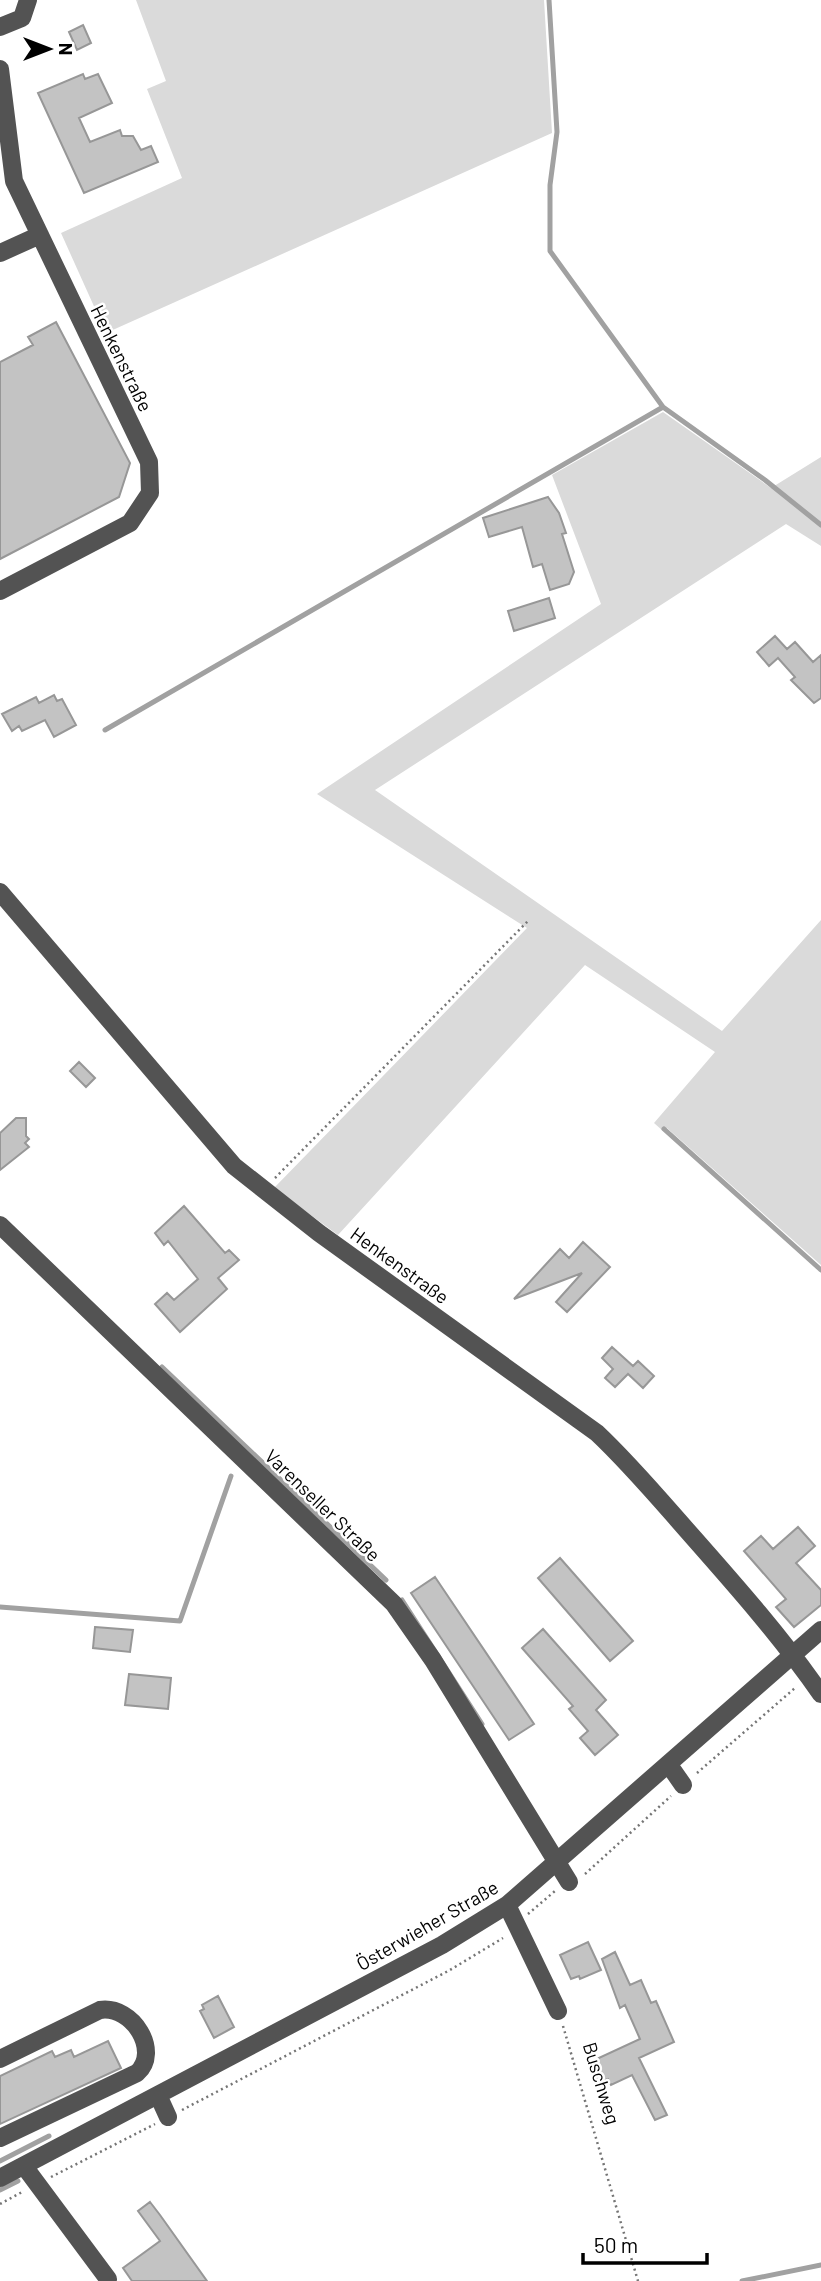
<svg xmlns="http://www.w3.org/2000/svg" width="821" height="2281" font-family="Barlow,sans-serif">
<rect width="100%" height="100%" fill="#fff"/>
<path fill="#dadada" d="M136 0H544L552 133 106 333 61 233 182 178 147 89 166 81Z
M663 412 771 488 821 457V546L786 524 375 790 722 1031 821 920V1265L667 1128 663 1131 654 1123 715 1052 585 965 338 1235 274 1188 527 928 317 794 601 604 552 475Z"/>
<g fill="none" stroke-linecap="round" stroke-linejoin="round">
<path stroke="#a1a1a1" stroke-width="5" d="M549 0 557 132 550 185V251L663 407 765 480 821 525
M105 730 663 407
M664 1129 821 1270
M162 1367 386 1580
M402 1600 482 1724
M0 1607 180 1621 231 1476
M0 2161 49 2136
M0 2190 18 2181
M742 2281 821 2265"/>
</g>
<path fill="#c3c3c3" stroke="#979797" stroke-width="2" d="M83 25 91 43 77 50 69 32Z
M83 74 85 79 98 74 112 103 79 118 90 142 120 130 122 136H133L141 150 151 146 158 162 84 193 38 93Z
M56 322 130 463 119 497 0 559V362L33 345 28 337Z
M548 497 559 513 566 533 562 534 574 572 569 584 550 590 542 564 533 567 522 527 489 537 483 518Z
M549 598 555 618 514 631 508 611Z
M775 636 787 649 795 642 813 662 821 655V698L814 703 791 680 795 677 778 658 769 666 757 652Z
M54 695 57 701 62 699 76 725 54 737 45 720 22 731 19 726 12 731 2 714 36 697 39 703Z
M79 1062 95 1078 86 1087 70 1071Z
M16 1118H26V1136L29 1139 25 1143 29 1147 0 1170V1133Z
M184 1206 225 1253 229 1250 239 1260 218 1278 227 1289 180 1332 155 1304 167 1293 174 1300 198 1279 168 1241 164 1245 155 1233Z
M583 1242 610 1267 567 1312 556 1302 582 1273 514 1299 560 1249 569 1258Z
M612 1347 633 1366 638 1361 654 1376 643 1388 628 1374 615 1387 605 1378 613 1369 602 1358Z
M798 1527 815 1546 796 1563 821 1590V1605L794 1627 776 1607 786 1599 744 1551 761 1536 773 1549Z
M560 1558 633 1641 610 1661 538 1578Z
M435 1577 534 1724 509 1740 411 1593Z
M95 1627 133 1630 130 1652 93 1648Z
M543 1629 606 1700 596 1710 618 1735 595 1755 580 1738 588 1731 569 1709 573 1706 522 1648Z
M129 1674 171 1678 168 1709 125 1705Z
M588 1942 601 1970 580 1979 579 1976 571 1979 560 1955Z
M615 1952 630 1985 641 1980 651 2003 656 2001 674 2042 639 2058 667 2115 655 2120 632 2075 611 2085 608 2079 598 2083 588 2063 640 2039 625 2005 620 2008 602 1959Z
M218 1996 234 2027 214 2038 200 2011 204 2009 202 2005Z
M108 2041 121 2068 0 2124V2076L52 2051 55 2057 71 2050 74 2057Z
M150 2202 160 2215 207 2281H132L123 2268 160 2241 138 2211Z"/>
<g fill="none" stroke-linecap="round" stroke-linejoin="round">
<path stroke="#757575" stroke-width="2.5" stroke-dasharray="2 3.5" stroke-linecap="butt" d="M275 1178 528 921
M697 1773 795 1688
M585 1874 671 1796
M528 1914 555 1891
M563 2026 638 2281
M182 2110 450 1970 503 1938
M51 2177 155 2124
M0 2204 24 2191"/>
<path stroke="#535353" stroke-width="18" d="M0 27 22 18 28 0
M0 69 14 181 149 462 150 493 130 523 0 591
M0 253 40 235
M0 892 234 1166 319 1233 597 1433C631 1465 661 1501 692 1536 737 1587 782 1638 821 1694
M0 1225 394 1604 433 1660 569 1882
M669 1765 683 1785
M507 1905 558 2011
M0 2059 100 2010C133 2005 161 2052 137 2073L0 2138
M158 2095 168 2117
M24 2166 108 2279
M0 2178 442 1945 507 1905 821 1630"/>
</g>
<g text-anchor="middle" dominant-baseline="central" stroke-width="5" stroke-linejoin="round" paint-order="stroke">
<g font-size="19" fill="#000" stroke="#fff">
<text transform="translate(122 358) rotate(64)">Henkenstraße</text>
<text transform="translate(400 1265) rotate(36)">Henkenstraße</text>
<text transform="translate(323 1505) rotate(44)">Varenseller Straße</text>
<text transform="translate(427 1925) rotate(-30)">Österwieher Straße</text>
<text transform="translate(602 2083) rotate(73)">Buschweg</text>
</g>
</g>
<g transform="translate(49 49) rotate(90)" stroke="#ffffff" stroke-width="5" paint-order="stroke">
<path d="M0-5L12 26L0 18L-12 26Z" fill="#000000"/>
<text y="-10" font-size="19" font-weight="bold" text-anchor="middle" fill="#000000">N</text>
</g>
<path d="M583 2253v10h124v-10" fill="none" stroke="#000000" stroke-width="3.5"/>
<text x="594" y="2253" font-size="21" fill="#000000" stroke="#ffffff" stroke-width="5" paint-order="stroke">50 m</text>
</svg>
